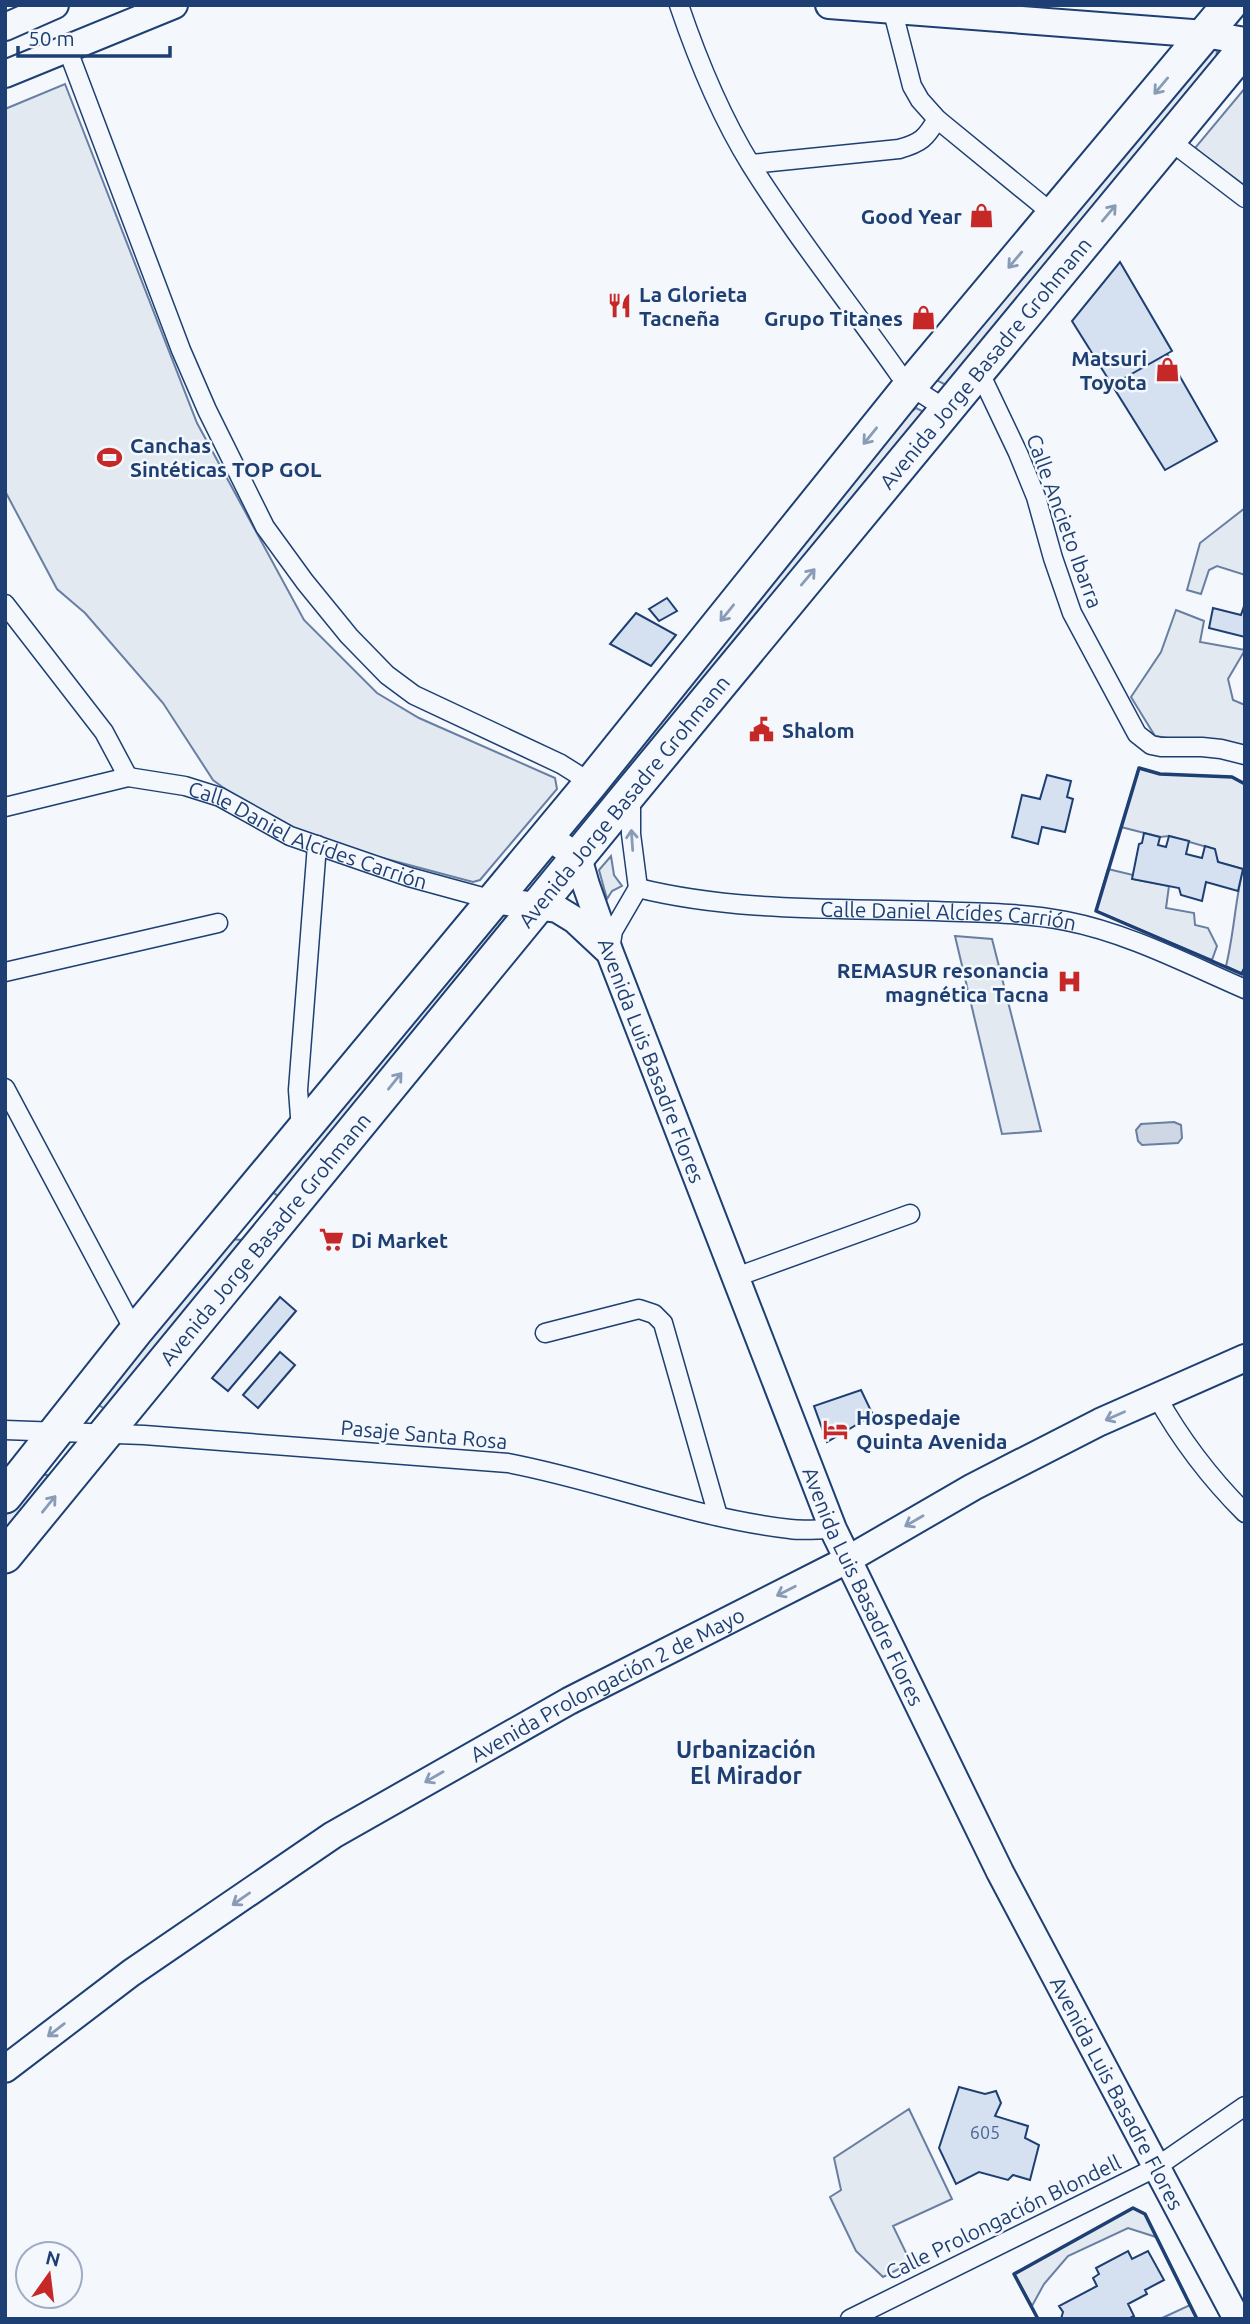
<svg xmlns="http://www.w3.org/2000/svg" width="1250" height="2324" font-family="Ubuntu,sans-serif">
<rect width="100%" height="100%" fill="#f4f7fb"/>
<path fill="#e3e9f0" stroke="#687fa3" stroke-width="2" d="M1217 45 1216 74 946 385 938 381V369Z
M65 84 197 423 304 620 377 693 419 718 555 778 557 789 480 880 473 882 330 844 298 833 248 806 213 780 163 703 85 613 57 589 5 491V109Z
M1245 88V189L1195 148Z
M916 408 924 412 580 834 571 829 910 413Z
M1245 508V575L1217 566 1209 570 1201 594 1187 590 1200 543Z
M1176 610 1204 621 1200 642 1245 650 1228 679 1233 700 1245 705V750L1155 736 1131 697 1161 652Z
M1139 768 1160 774 1232 777 1245 784V968L1242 974 1226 966C1234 934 1235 901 1243 869L1218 862 1214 849 1169 836 1160 837 1121 827Z
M611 856 614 875 622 886 612 891 607 899 599 870Z
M1108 869 1133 875V879L1169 886 1166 908 1194 913 1195 925 1208 928 1217 946 1212 960 1096 911Z
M498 913 508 915 509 925 279 1197 274 1193 273 1183Z
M955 936 992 939 1041 1131 1002 1134Z
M230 1239 242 1240 244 1249 107 1410 100 1406 99 1398Z
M33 1475H47L50 1485 5 1538V1509Z
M909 2109 952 2199 893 2226 911 2263 883 2277 856 2251 830 2197 841 2190 834 2158Z
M1133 2208 1145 2214 1156 2237 1128 2228 1068 2256 1044 2284 1032 2306 1014 2274Z
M1190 2305 1197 2319H1160Z"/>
<path fill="#cfd7e4" stroke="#687fa3" stroke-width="2" d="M1174 1122 1181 1125 1182 1138 1178 1143 1142 1145 1138 1141 1136 1130 1141 1124Z"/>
<path fill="#d5e0f0" stroke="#1d3f73" stroke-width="2" d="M1120 262 1172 351 1112 385 1072 321Z
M1167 354 1217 441 1165 470 1112 385Z
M667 598 677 611 659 621 649 609Z
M1245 603V637L1209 628 1213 608 1241 615Z
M636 613 676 635 651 666 610 644Z
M1047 775 1071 781 1067 797 1073 799 1065 832 1042 827 1038 844 1012 837 1022 795 1040 799Z
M1144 833 1160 837 1158 845 1166 847 1169 836 1189 841 1186 854 1202 858 1205 846 1215 849 1218 862 1243 869 1238 891 1206 882 1202 901 1181 895 1179 888 1132 879 1139 844 1142 843Z
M280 1297 296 1311 228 1391 212 1378Z
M280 1352 295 1365 258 1408 243 1395Z
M861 1390 873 1415 827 1442 814 1406Z
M959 2087 985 2094 996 2091 1001 2103 995 2116 1028 2126 1025 2138 1039 2145 1030 2180 1013 2175 1008 2180 979 2172 956 2184 939 2148Z
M1128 2251 1132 2259 1148 2251 1164 2280 1145 2290 1147 2294 1128 2304 1134 2316 1128 2319H1061L1063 2312 1059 2306 1097 2286 1093 2278 1099 2274 1096 2268Z"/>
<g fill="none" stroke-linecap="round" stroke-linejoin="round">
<defs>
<g id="street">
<path d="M679 5C698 61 720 115 751 165 796 237 850 304 899 374L910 386 947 410"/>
<path d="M893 12 912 86 920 100 937 119 1053 214"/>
<path d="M67 48 181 350 207 410 265 527 305 582 349 636 387 675 414 695 561 764 591 783"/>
<path d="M1169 140 1245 198"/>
<path d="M751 164 899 149C921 143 926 138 937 119"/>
<path d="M979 371 1018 453 1036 497 1053 558 1072 613 1137 734 1151 745 1161 747H1202L1221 749 1245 755"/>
<path d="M5 604 104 732 128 777"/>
<path id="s1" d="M5 807 128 777 185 786 220 797 290 836 409 877 493 900"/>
<path id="s2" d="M638 888C743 914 853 907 961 912 996 913 1032 914 1066 921 1128 933 1187 964 1245 989"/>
<path d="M610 949 613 931 638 888 631 834V796"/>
<path d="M5 972 218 923"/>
<path d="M5 1088 135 1332"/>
<path d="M301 1130 298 1090 317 845"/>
<path d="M736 1277 910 1214"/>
<path d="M545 1333 639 1309 654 1314 663 1323 718 1516"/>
<path d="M1157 1397C1181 1440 1210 1478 1245 1513"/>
<path d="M5 1430 144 1435 508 1463C603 1481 693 1518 790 1529 804 1531 818 1529 833 1529"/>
<path d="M850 2319 1155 2168 1245 2106"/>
</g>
<g id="secondary">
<path d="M829 5 1205 34 1245 41"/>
<path d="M5 27 55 5"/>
<path d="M5 74 174 5"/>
<path id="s3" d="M547 836 578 857 586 885 610 953 833 1529 1000 1872 1237 2319"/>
<path d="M493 900 557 909 575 920 606 949"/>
<path id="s4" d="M5 2069 131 1973 333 1835 569 1701 847 1560 973 1487 1100 1422 1245 1358"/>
</g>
<g id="highway">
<path d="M5 1496 135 1332 591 783 910 386 1229 5"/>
<path id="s5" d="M5 1556 631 792 1245 48"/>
</g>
</defs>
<use href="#street" stroke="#1d3f73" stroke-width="21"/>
<use href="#secondary" stroke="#1d3f73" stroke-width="30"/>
<use href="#highway" stroke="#1d3f73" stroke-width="37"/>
<use href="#street" stroke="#f4f7fb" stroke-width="18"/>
<use href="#secondary" stroke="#f4f7fb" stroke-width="26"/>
<use href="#highway" stroke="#f4f7fb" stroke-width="33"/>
<path stroke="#1d3f73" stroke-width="3.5" d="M1245 784 1232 777 1160 774 1139 768 1096 911 1242 974 1245 968
M1038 2319 1014 2274 1133 2208 1145 2214 1197 2319"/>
</g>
<defs><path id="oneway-shaft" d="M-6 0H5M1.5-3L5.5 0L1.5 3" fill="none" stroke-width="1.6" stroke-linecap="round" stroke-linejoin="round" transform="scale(1.75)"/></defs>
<g stroke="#889bb7">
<use href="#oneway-shaft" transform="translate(1161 86) rotate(130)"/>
<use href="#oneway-shaft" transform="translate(1109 213) rotate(-50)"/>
<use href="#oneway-shaft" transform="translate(1015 260) rotate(130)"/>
<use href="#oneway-shaft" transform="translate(870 436) rotate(129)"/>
<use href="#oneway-shaft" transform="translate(808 577) rotate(-50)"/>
<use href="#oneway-shaft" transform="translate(727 613) rotate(129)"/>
<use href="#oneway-shaft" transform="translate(632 840) rotate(-94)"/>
<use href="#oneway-shaft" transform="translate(395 1081) rotate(-51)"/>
<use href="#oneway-shaft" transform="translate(1115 1416) rotate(156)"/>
<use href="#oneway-shaft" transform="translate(49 1504) rotate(-51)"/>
<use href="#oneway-shaft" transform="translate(914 1521) rotate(150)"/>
<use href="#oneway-shaft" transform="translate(786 1591) rotate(153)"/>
<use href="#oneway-shaft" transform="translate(434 1777) rotate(150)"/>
<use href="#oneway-shaft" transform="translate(241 1899) rotate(145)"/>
<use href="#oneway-shaft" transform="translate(56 2030) rotate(142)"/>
</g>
<defs>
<symbol id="shop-bare" viewBox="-9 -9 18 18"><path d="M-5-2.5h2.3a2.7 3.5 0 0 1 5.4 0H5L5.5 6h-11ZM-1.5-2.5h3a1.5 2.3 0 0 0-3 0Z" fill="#c62828" stroke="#f4f7fb" stroke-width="2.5" paint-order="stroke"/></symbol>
<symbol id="restaurant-bare" viewBox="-9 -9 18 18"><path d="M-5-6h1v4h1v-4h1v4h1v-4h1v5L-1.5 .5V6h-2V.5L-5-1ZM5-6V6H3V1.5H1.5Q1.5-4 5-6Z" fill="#c62828" stroke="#f4f7fb" stroke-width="2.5" paint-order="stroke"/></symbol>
<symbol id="stadium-bare" viewBox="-9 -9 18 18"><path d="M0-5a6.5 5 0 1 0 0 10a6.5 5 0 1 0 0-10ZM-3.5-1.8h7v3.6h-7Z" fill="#c62828" stroke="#f4f7fb" stroke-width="2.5" paint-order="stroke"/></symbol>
<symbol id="civic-bare" viewBox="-9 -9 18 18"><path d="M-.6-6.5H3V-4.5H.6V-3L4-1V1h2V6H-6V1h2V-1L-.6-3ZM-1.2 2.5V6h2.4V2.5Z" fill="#c62828" stroke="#f4f7fb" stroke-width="2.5" paint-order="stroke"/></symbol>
<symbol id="hospital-bare" viewBox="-9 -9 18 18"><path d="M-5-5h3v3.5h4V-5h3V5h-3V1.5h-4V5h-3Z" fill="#c62828" stroke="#f4f7fb" stroke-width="2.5" paint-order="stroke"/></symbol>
<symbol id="supermarket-bare" viewBox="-9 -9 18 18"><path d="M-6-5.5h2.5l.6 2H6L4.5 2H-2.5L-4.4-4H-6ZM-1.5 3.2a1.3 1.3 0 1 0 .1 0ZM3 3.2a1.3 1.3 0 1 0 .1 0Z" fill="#c62828" stroke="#f4f7fb" stroke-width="2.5" paint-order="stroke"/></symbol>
<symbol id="hotel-bare" viewBox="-9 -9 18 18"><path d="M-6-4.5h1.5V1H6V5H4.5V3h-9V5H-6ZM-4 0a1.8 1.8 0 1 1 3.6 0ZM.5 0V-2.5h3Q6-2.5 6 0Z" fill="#c62828" stroke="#f4f7fb" stroke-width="2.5" paint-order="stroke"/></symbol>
</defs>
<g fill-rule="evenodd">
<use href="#shop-bare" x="964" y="198" width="35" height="35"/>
<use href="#restaurant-bare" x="602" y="288" width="35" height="35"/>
<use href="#shop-bare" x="906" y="300" width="35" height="35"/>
<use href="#shop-bare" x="1150" y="352" width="35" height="35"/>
<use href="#stadium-bare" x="92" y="440" width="35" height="35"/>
<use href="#civic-bare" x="744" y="712" width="35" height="35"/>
<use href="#hospital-bare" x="1052" y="964" width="35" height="35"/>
<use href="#supermarket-bare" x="314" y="1222" width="35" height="35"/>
<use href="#hotel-bare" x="818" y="1412" width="35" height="35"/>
</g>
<g text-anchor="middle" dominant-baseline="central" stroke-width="5" stroke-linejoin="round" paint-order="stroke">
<g font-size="18" fill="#4b6792">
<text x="985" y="2132">605</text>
</g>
<g font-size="21" font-weight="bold" fill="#1d3f73" stroke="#f4f7fb" text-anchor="start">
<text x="962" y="216" text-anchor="end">Good Year</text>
<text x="639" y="294">La Glorieta<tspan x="639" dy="24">Tacneña</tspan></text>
<text x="903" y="318" text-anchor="end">Grupo Titanes</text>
<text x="1147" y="358" text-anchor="end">Matsuri<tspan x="1147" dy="24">Toyota</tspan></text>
<text x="130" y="445">Canchas<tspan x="130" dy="24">Sintéticas TOP GOL</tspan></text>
<text x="782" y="730">Shalom</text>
<text x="1049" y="970" text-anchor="end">REMASUR resonancia<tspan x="1049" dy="24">magnética Tacna</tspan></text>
<text x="351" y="1240">Di Market</text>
<text x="856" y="1417">Hospedaje<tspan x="856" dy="24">Quinta Avenida</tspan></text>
</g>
<g font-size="21" fill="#1d3f73" stroke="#f4f7fb">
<text stroke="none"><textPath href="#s5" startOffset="1544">Avenida Jorge Basadre Grohmann</textPath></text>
<text transform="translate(1065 521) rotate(70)">Calle Ancieto Ibarra</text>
<text stroke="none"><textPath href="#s5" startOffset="976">Avenida Jorge Basadre Grohmann</textPath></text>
<text stroke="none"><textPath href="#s1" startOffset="317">Calle Daniel Alcídes Carrión</textPath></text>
<text stroke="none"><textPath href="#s2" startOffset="312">Calle Daniel Alcídes Carrión</textPath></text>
<text stroke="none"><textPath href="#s3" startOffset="254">Avenida Luis Basadre Flores</textPath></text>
<text stroke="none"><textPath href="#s5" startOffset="410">Avenida Jorge Basadre Grohmann</textPath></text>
<text transform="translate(424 1434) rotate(5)">Pasaje Santa Rosa</text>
<text stroke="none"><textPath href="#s3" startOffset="821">Avenida Luis Basadre Flores</textPath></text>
<text stroke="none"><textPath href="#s4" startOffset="716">Avenida Prolongación 2 de Mayo</textPath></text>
<text stroke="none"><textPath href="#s3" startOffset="1388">Avenida Luis Basadre Flores</textPath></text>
<text transform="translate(1003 2217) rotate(-26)">Calle Prolongación Blondell</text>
</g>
<g font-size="23" font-weight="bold" fill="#1d3f73" stroke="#f4f7fb">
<text x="746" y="1749">Urbanización<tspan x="746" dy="26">El Mirador</tspan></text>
</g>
</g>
<rect width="1250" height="2324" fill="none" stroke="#1d3f73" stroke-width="14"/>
<g transform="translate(49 2275) rotate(14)"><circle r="33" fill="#f4f7fb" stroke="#9eadc5" stroke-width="2"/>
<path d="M0-5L12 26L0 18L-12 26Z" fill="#c62828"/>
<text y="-10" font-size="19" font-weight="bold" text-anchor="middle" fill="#1d3f73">N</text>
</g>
<path d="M18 46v10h152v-10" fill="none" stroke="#1d3f73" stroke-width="3.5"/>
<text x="28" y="46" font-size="21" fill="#1d3f73" stroke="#f4f7fb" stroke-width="5" paint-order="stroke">50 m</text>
</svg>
